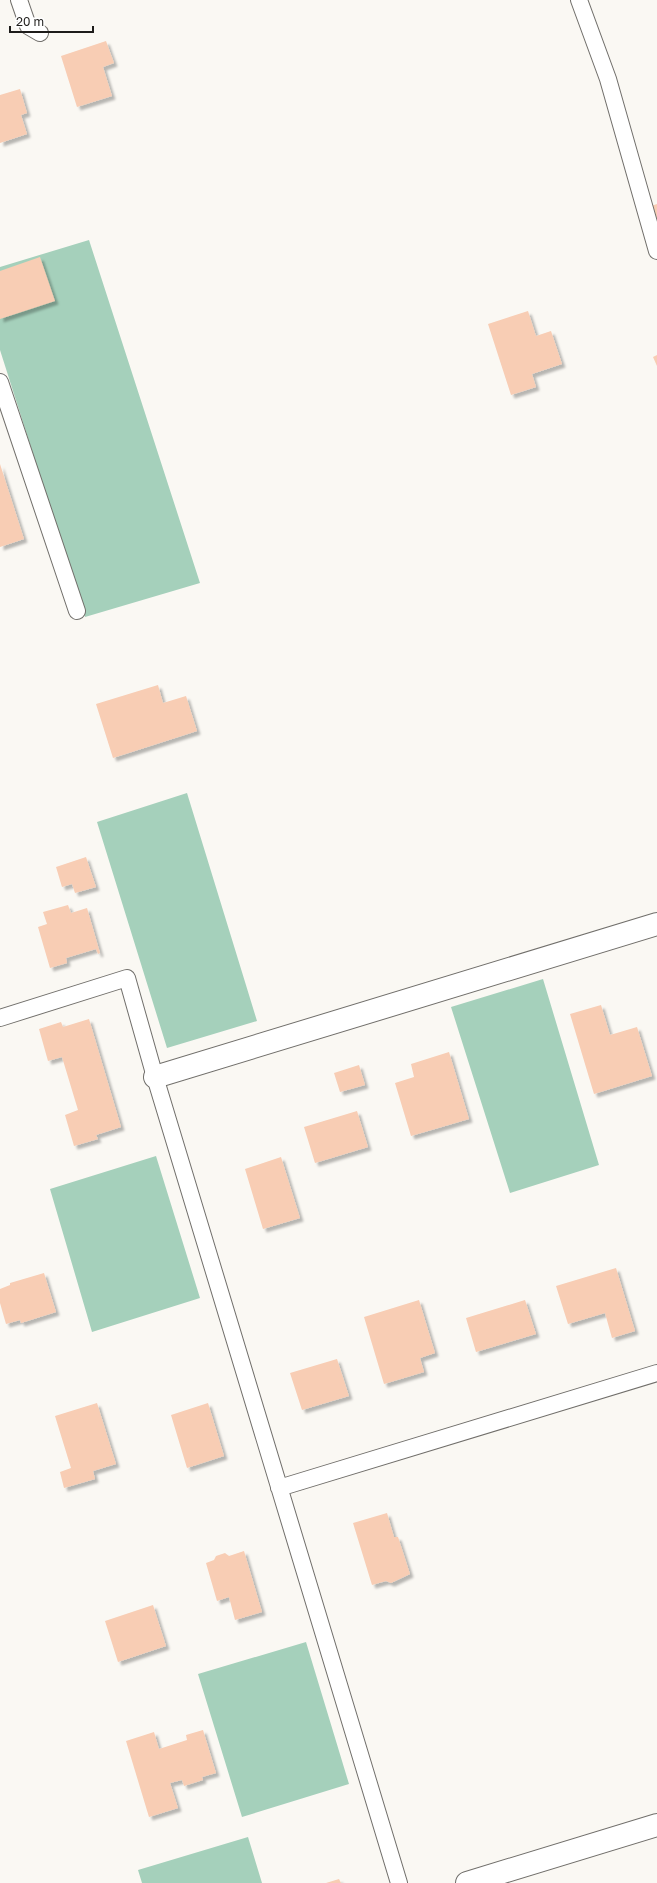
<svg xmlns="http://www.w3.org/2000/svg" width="657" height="1883" font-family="'Golos Text',sans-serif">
<defs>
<filter id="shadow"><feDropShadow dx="3.5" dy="3.5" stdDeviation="1" flood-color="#0004"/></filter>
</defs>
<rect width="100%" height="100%" fill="#faf8f3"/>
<path fill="#a5d0bb" d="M89 240 200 583 85 617 0 350V267Z
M187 793 257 1021 167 1048 97 822Z
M543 979 599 1165 510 1193 451 1007Z
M156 1156 200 1298 92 1332 50 1189Z
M306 1642 349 1784 242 1817 198 1674Z
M248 1837 262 1883H142L138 1870Z"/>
<path fill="#f8cdb4" filter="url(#shadow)" d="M106 41 114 63 103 67 112 96 77 107 61 56Z
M20 89 27 113 21 115 27 134 0 143V95Z
M657 204V222L648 207Z
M40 257 55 301 0 319V271Z
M528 311 536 336 551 331 562 364 532 374 536 387 511 395 488 324Z
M657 355V366L653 357Z
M0 464 24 539 0 547Z
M158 685 163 703 186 696 197 731 113 758 96 704Z
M86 857 96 887 75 893 72 884 62 887 56 867Z
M68 905 71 913 87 908 100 953 98 954 96 949 66 958 67 963 50 968 38 927 47 924 43 912Z
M601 1005 610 1035 637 1027 652 1076 594 1094 570 1014Z
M89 1019 121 1127 96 1135 98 1139 74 1146 65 1115 78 1110 62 1057 48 1061 39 1029 61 1022 63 1027Z
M449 1052 469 1119 411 1136 395 1083 414 1077 411 1064Z
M359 1065 365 1085 340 1092 334 1073Z
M357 1111 368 1147 315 1163 304 1127Z
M281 1157 300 1218 263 1229 245 1169Z
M616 1268 635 1331 612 1338 605 1313 568 1324 556 1286Z
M44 1273 56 1312 21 1323 20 1320 6 1324 0 1303V1289L10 1285V1283Z
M419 1300 435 1353 420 1358 424 1372 384 1384 364 1317Z
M525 1300 536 1334 476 1352 466 1318Z
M337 1359 349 1396 302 1410 290 1373Z
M97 1403 116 1464 93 1471 95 1479 64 1488 60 1472 71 1468 55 1416Z
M208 1403 224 1456 187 1468 171 1415Z
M387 1513 394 1537H398L410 1574 391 1583 386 1581 372 1585 353 1523Z
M244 1551 262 1612 235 1620 229 1597 217 1601 206 1563 214 1560 216 1556 225 1553 229 1556Z
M153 1605 166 1646 118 1662 105 1621Z
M203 1730 216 1773 202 1777 203 1780 184 1786 182 1780 170 1783 178 1808 149 1817 126 1741 154 1732 159 1749 187 1740 186 1735Z
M339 1879 341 1883H326Z"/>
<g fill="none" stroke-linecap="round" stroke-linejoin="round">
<defs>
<path id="lane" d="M19 0 28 26 40 33
M579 0 608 79 657 251
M0 382 77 611
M0 1018 127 978 155 1077 399 1883
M279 1488 657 1373"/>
<path id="street" d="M155 1077 657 924
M467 1883 657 1825"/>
</defs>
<use href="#lane" stroke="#716f6b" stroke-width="18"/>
<use href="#street" stroke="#716f6b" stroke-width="24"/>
<use href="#lane" stroke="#fff" stroke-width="16"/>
<use href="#street" stroke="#fff" stroke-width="22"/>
</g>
<path d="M10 26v6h83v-6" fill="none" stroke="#1d1c1a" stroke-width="2"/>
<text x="16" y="26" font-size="12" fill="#1d1c1a" stroke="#ffffff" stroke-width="3" paint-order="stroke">20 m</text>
</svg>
